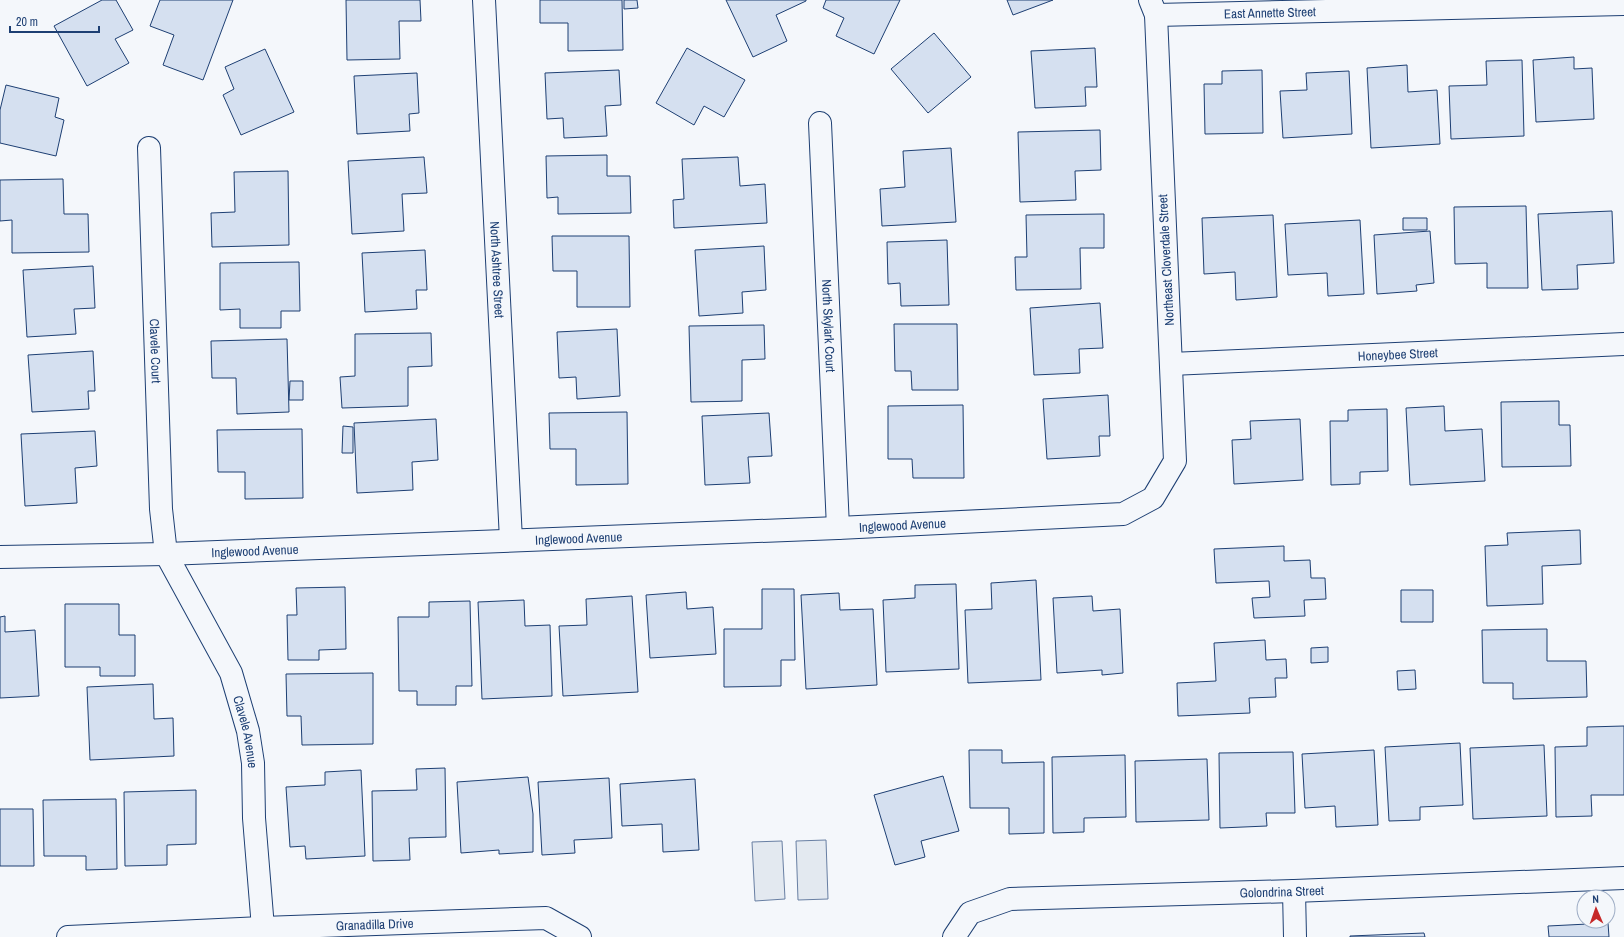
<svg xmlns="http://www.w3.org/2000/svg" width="1624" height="937" font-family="'Archivo Narrow',sans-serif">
<rect width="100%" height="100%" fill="#f4f7fb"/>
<path fill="#e3e9f0" stroke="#687fa3" d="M826 840 828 899 798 900 796 841Z
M782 841 785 899 755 901 752 842Z"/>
<path fill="#d5e0f0" stroke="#1d3f73" d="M102 0H116L133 30 115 39 129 63 87 86 54 26Z
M160 0H233L203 80 163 65 174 35 150 26Z
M346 0H420L421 21H399L400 59 347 60Z
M540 0H622L623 50 568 51V23H540Z
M624 0H637L638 8 624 9Z
M726 0H806V1L776 15 787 41 753 57Z
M826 0H900L874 54 836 36 844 18 823 8Z
M1007 0H1053L1013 15Z
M934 33 971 77 928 113 891 69Z
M687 48 745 80 724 117 704 106 694 125 656 103Z
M1095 48 1097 87H1085L1086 106 1035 108 1031 51Z
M265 49 294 112 241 135 223 95 234 89 225 67Z
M1574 57V69L1592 68 1594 119 1536 122 1533 60Z
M1522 60 1524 136 1451 139 1449 86 1487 85 1486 61Z
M1407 65 1408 92 1437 90 1440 144 1371 148 1367 68Z
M619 70 621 105 605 106 607 136 564 138 563 118 547 119 545 73Z
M1262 70 1263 133 1205 134 1204 84H1222V71Z
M1349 71 1352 134 1283 138 1280 91 1307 90 1306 73Z
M417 73 419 113 409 114 410 131 357 134 354 76Z
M6 85 59 98 55 117 64 120 56 156 0 143V110Z
M1100 130 1101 170 1075 171 1076 200 1020 202 1018 132Z
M951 148 956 222 882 226 880 189 905 187 903 151Z
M607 155V176H630L631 213 558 214V197L547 198 546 156Z
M424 157 427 193 402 194 404 231 352 234 348 161Z
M738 157 740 186 765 184 767 223 674 228 673 200 684 199 682 159Z
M288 171 289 245 212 247 211 213 235 212 234 172Z
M63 179 64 214H88L89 252 12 253V220L0 221V180Z
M1526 206 1528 288H1487V263L1455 264 1454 207Z
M1612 211 1614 263 1577 265 1578 289 1542 290 1538 214Z
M1104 214V248H1080L1081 289 1016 290 1015 257H1027L1026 215Z
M1273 215 1277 297 1236 300 1235 272 1204 274 1202 218Z
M1403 218H1427V230H1403Z
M1360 220 1364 294 1328 296 1327 273 1288 275 1285 224Z
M1430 231 1434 283 1416 285 1417 291 1377 294 1374 235Z
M552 236H629L630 307H577V271H553Z
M947 240 949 305 901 306 900 283 888 284 887 242Z
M764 246 766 290 742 292 743 313 699 316 695 250Z
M425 250 427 290H416L417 309 365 312 362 253Z
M299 262 300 311H281V328H240V309L220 310V263Z
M93 266 95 308 74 309 76 334 27 337 23 270Z
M1100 303 1103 348 1079 349 1080 373 1034 375 1030 308Z
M894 324H957L958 390H912L911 371H895Z
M764 325 765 359 742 360V401L691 402 689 326Z
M617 329 620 396 577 399 576 377 559 378 557 332Z
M431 333 432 366 408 367V406L342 408 340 377 355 376V334Z
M287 339 289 412 237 414 236 378H212L211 341Z
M93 351 95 391H88L89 409 32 412 28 355Z
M290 381H303V400H289Z
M1108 395 1110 436H1099L1100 456 1047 459 1043 399Z
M1559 401V425H1570L1571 466 1502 467 1501 402Z
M963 405 964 478H913L912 459H888V406Z
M1444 406 1445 431 1482 429 1485 481 1410 485 1406 408Z
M1387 409 1388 471 1360 472V484L1331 485 1330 421H1348V410Z
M627 412 628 484 576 485V449H550L549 413Z
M769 413 772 456 748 457 750 483 705 485 702 416Z
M436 419 438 460 412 462 413 490 357 493 354 423Z
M1300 419 1303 480 1234 484 1232 440 1251 439 1250 421Z
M343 426 353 427V453H342Z
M302 429 303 498 245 499V472H218L217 430Z
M95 431 97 466 75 468 77 503 25 506 21 434Z
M1580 530 1581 564 1542 566 1543 604 1487 606 1485 546 1508 545 1507 533Z
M1284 546V561L1310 560 1311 578H1325L1326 599 1304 600 1305 616 1254 618 1252 598 1270 597 1269 581 1216 583 1214 549Z
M1036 580 1041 680 968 683 965 610 992 609 991 583Z
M956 584 959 669 886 672 883 600 915 598V585Z
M345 587 346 649 319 650V660H288L287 615H297L296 588Z
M762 589H794L795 660H781V686L724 687V629H762Z
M1401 590H1433V622H1401Z
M686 592 687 609 713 607 716 654 650 658 646 595Z
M839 593 840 610 873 609 877 685 806 689 801 595Z
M632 596 638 692 563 696 559 626 587 625 586 599Z
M1092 596 1093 611 1120 609 1123 673 1102 675V670L1057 673 1053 598Z
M524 600 525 626 550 625 552 696 482 699 478 602Z
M470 601 472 686H456V705H417V691H399L398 617H429V602Z
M65 604H119V635H135V676H100V667H65Z
M5 616V632L35 630 39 696 0 698V617Z
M1547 629V661H1586L1587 697 1513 699V683H1483L1482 630Z
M1265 640 1266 660 1286 659 1287 678H1275L1276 697 1249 698 1250 713 1178 716 1177 683 1216 681 1214 643Z
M1328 647V662L1311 663V648Z
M1415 670 1416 689 1398 690 1397 671Z
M373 673V744L302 745 301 716H287L286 674Z
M153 684 154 719 173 718 174 756 90 760 87 687Z
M1624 726V795H1591L1592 816 1556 817 1555 747 1587 746V727Z
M1460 743 1463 805 1420 807V820L1389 821 1385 747Z
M1544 745 1547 816 1473 819 1470 748Z
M969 750H1002V763L1044 762V833L1009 834V808H970Z
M1374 750 1378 825 1336 827 1335 806 1305 808 1302 754Z
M1293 752 1295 813H1266L1267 826 1220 828 1219 753Z
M1125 755 1126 817 1084 818V832L1053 833 1052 757Z
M1207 759 1209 820 1136 822 1135 761Z
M445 768 446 837 409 838 410 860 373 861 372 791 417 790 416 769Z
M361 770 365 856 306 859 305 846 290 847 286 787 325 785V772Z
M943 776 959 831 921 841 925 857 895 865 874 795Z
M528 777 533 814V852L499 854V850L461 853 457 782Z
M609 778 612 838 574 840 575 853 542 855 538 782Z
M695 779 699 850 663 852 662 824 622 826 620 784Z
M196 790V844L167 845V865L125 866 124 792Z
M116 799 117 869 86 870V856H44L43 800Z
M0 809H33L34 866H0Z
M1608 923 1609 937H1549L1548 926Z
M1424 933 1425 937H1350V936Z"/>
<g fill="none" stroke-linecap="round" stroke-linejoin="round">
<defs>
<g id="minor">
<path id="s1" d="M484 0 511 540"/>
<path id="s2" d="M1156 15 1624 4"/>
<path id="s3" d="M820 123 838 528"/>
<path id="s4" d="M149 148 161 509 166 554 231 673 248 731 253 763 254 818 263 928"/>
<path id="s5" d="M1171 364 1624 344"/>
<path id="s6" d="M0 557 166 554 838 528 1123 514 1153 498 1175 461 1156 15 1150 0"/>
<path d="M1294 891 1295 937"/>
<path id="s7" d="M68 937 263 928 546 918 580 937"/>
<path id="s8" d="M954 937 970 913 1010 899 1294 891 1624 878"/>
</g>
</defs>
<use href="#minor" stroke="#1d3f73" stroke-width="24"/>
<use href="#minor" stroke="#f4f7fb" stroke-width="22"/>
</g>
<g text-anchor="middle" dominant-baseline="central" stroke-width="3" stroke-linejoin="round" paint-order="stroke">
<g font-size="13" fill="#1d3f73" stroke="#f4f7fb">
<text stroke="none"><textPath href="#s2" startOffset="114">East Annette Street</textPath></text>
<text transform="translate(1166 260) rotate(-93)">Northeast Cloverdale Street</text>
<text stroke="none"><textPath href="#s1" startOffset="270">North Ashtree Street</textPath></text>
<text stroke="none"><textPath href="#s3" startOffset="203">North Skylark Court</textPath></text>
<text stroke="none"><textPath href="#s4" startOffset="203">Clavele Court</textPath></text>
<text stroke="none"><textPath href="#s5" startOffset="227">Honeybee Street</textPath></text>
<text stroke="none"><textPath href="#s6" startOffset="903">Inglewood Avenue</textPath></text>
<text stroke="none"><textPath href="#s6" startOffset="579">Inglewood Avenue</textPath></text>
<text stroke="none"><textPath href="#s6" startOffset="255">Inglewood Avenue</textPath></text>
<text stroke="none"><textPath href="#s4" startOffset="603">Clavele Avenue</textPath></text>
<text stroke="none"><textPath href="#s8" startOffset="343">Golondrina Street</textPath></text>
<text stroke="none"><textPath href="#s7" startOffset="307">Granadilla Drive</textPath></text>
</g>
</g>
<g transform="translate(1596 909) rotate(358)"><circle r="19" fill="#f4f7fb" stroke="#9eadc5"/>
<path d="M0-3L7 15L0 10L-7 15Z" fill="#c62828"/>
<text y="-6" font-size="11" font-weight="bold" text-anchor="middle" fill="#1d3f73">N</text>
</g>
<path d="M10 26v6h89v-6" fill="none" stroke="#1d3f73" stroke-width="2"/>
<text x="16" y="26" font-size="12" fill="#1d3f73" stroke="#f4f7fb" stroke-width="3" paint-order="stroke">20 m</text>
</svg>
